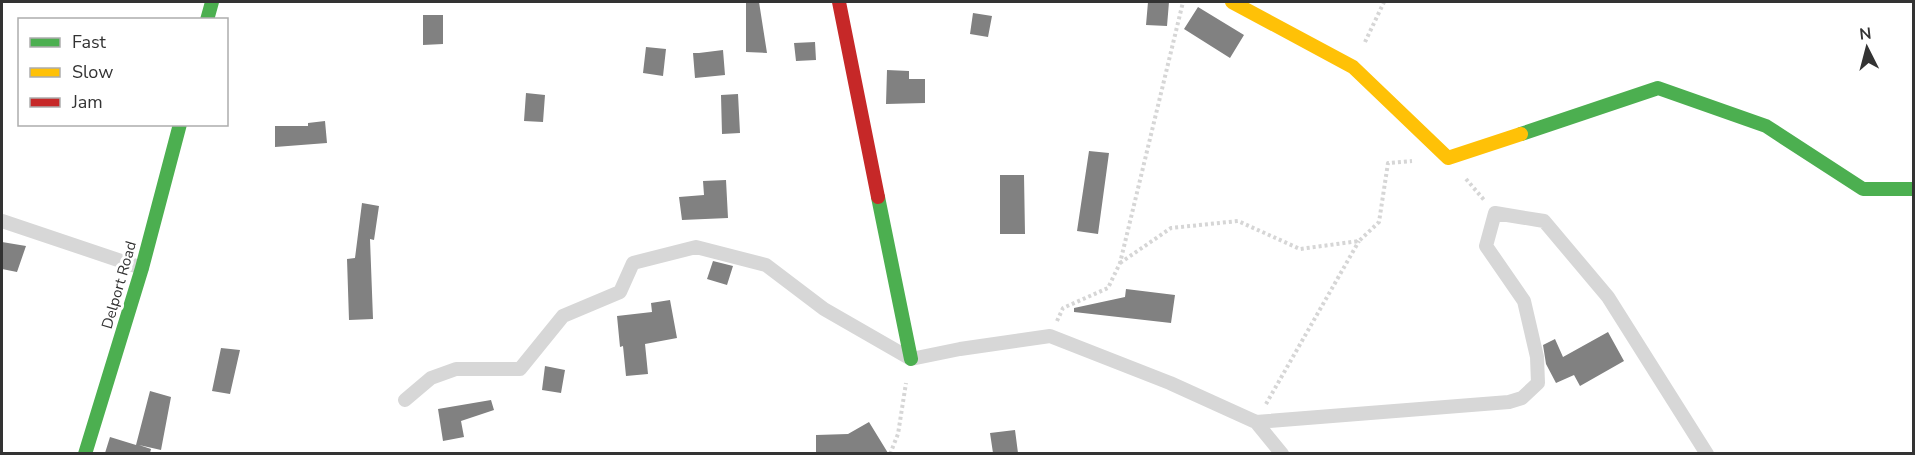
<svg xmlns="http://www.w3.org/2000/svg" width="1915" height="455" font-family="'Nunito Sans',sans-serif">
<rect width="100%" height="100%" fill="#fff"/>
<path fill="#818181" d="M746 2H759L767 53 746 52Z
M1148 2H1169L1167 26 1146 25Z
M1198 7 1244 35 1230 58 1184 29Z
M973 13 992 16 988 37 970 34Z
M423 15H443V44L423 45Z
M815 42 816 60 796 61 794 43Z
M646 47 666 49 663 76 643 73Z
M723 50 725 75 695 78 693 53H699Z
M887 70 909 71V79H925V103L886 104Z
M526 93 545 95 543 122 524 121Z
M738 94 740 133 722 134 721 95Z
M325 121 327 143 275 147V126H308V123Z
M1089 151 1109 153 1098 234 1077 231Z
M1000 175H1024L1025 234H1000Z
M726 180 728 218 682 220 679 197 704 195 703 181Z
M362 203 379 206 374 240 370 239 373 319 349 320 347 259 355 258Z
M2 242 26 246 17 272 2 269Z
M713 261 733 266 727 285 707 279Z
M1126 289 1175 295 1171 323 1074 312V308L1125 297Z
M670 300 677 338 645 344 648 374 626 376 623 346 620 347 617 316 652 312 651 303Z
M1608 332 1624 361 1580 386 1574 375 1556 383 1546 364 1543 345 1555 339 1563 357Z
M221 348 240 350 230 394 212 391Z
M545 366 565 370 561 393 542 390Z
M150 391 171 397 161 450 139 445 151 449 150 453H105L110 437 136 445Z
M491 400 494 410 461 421 464 437 443 441 438 409Z
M869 422 888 453H816V435L848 434Z
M1015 430 1018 453H993L990 433Z"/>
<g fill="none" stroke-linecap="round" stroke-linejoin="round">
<path stroke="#d6d6d6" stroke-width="4" stroke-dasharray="3 3" stroke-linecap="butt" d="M1365 42 1384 2
M1466 179 1485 201
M1120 263 1171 228 1238 221 1300 249 1359 241 1379 222 1388 163 1412 161
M1057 321 1063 308 1108 288 1120 263 1183 2
M1266 404 1359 241
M890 454 898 434 906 383"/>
<path stroke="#d7d7d7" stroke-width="14" d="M2 221 142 268
M405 400 431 378 456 369H520L563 316 620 292 633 263 696 247 766 265 824 309 911 359 960 349 1050 336 1170 383 1256 422 1509 402 1522 398 1538 383 1537 357 1524 301 1486 246 1495 213 1544 221 1608 297 1707 454
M1256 422 1282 454"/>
<path stroke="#4caf50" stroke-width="14" d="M207 20 212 2
M1521 134 1658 88 1766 126 1863 189H1914
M878 197 911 359
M85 454 142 268 180 124"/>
<path stroke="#ffc107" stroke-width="14" d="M1232 2 1353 67 1448 158 1521 134"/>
<path stroke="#c62828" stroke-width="14" d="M839 2 878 197"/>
</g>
<g text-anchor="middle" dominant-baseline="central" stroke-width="6" stroke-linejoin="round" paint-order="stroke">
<g font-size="15" fill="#333" stroke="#fff">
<text transform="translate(119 285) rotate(-74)">Delport Road</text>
</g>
</g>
<rect width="1915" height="455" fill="none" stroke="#333333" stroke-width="6"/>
<rect x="18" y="18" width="210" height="108" fill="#ffffff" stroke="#adadad" stroke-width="1.5"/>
<rect x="30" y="38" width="30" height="9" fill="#4caf50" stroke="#adadad" stroke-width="1.5"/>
<text x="72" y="48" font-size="18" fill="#333333">Fast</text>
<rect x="30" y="68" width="30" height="9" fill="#ffc107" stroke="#adadad" stroke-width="1.5"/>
<text x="72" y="78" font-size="18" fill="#333333">Slow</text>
<rect x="30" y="98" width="30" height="9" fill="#c62828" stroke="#adadad" stroke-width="1.5"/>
<text x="72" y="108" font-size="18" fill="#333333">Jam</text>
<g transform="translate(1867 48) rotate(354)" stroke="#ffffff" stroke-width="4.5" paint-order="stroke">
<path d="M0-4.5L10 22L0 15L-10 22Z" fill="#333333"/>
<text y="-9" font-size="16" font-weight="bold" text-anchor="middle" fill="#333333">N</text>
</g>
</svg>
